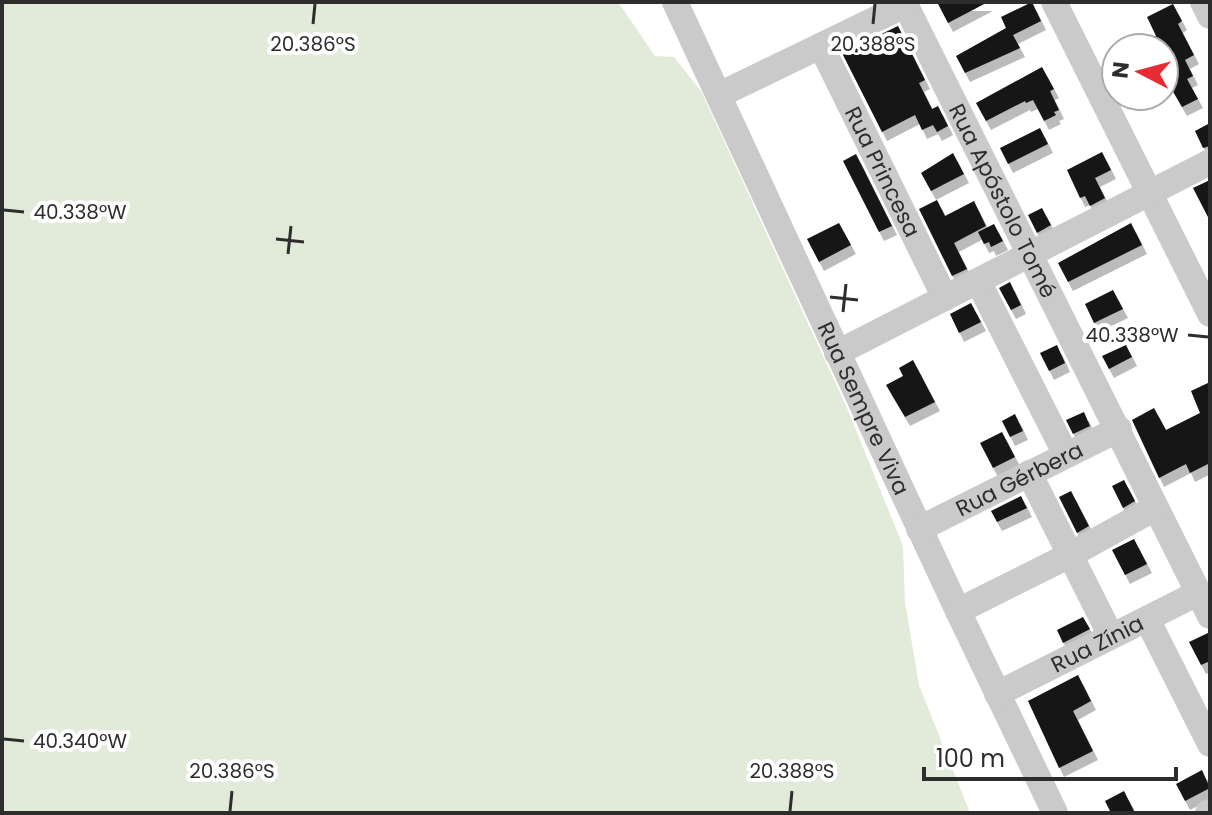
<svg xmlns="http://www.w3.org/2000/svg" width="1212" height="815" font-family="Poppins,sans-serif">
<defs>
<filter id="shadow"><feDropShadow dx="5" dy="9" stdDeviation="0" flood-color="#0004"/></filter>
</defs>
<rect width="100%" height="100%" fill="#fff"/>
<path fill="#e2ebda" d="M2 2H618L655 56 674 57 701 91 847 408 903 546 905 602 919 685 970 813H2Z"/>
<path fill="#141414" filter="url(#shadow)" d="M937 2H988L948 23Z
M1032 2 1041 21 1013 35 1020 48 965 73 956 56 1006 28 1001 17Z
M1173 4 1182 21 1178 24 1194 55 1185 60 1193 76 1187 79 1198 99 1182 107 1164 76V48H1135L1156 36 1147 17Z
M898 26 925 80 919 83 932 109 938 106 948 126 937 132 933 125 922 130 915 115 882 132 842 53Z
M1042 67 1054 89 1050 91 1059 110 1054 112 1056 115 1044 121 1033 100 1026 103 1025 101 986 121 976 103Z
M1210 123V146L1203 148 1195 131Z
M1040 128 1048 144 1008 164 1000 148Z
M1102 152 1111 170 1095 178 1105 198 1090 206 1085 196 1080 198 1067 170Z
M953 153 964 174 931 191 921 173Z
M856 154 892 226 879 232 843 161Z
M1210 180V221L1193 188Z
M937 200 945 216 974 201 986 226 954 243 967 269 952 276 919 209Z
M1042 208 1051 225 1037 233 1028 215Z
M839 223 851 245 819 262 807 239Z
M1131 223 1142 245 1068 282 1058 263Z
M994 224 1003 241 991 247 989 242 984 244 978 232Z
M1010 282 1021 305 1011 310 999 288Z
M1113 290 1123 309 1094 323 1085 304Z
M971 303 981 322 959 333 950 314Z
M1057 345 1065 363 1049 371 1040 353Z
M1126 345 1132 357 1109 369 1102 356Z
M913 360 935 402 905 417 886 385 903 376 899 368Z
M1210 382V463L1190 473 1186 464 1159 478 1132 420 1154 408 1166 430 1200 413 1191 391Z
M1084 412 1090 426 1073 434 1066 420Z
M1015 414 1023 431 1010 437 1002 421Z
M1002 432 1015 457 993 468 980 443Z
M1124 480 1135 501 1123 508 1112 486Z
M1071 491 1089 526 1077 533 1059 497Z
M1021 496 1027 508 997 522 991 511Z
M1134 539 1147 564 1125 575 1112 550Z
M1083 617 1090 629 1063 643 1057 630Z
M1210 632V661L1201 665 1189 642Z
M1078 675 1091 701 1073 711 1093 751 1059 768 1028 701Z
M1202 770 1210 788 1185 801 1176 784Z
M1124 791 1135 813H1111L1105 801Z"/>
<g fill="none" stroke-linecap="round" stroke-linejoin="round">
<g stroke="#cacaca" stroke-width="26">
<path id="s1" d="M675 2 958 611 1055 813"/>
<path id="s2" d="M904 2 1210 616"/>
<path d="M1054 2 1210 314"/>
<path d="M1203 2 1210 16"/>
<path id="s3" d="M821 46 945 298"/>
<path d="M719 95 905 5"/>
<path d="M978 281 1066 455"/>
<path d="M837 353 1210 162"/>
<path d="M1029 473 1111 636"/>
<path id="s4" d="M919 529 1119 429"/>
<path d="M958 611 1070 555 1155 508"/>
<path d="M1147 619 1210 744"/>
<path id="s5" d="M997 694 1198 593"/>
<path d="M1208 813 1210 812"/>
</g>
</g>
<path fill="none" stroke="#2d2d2d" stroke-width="3" d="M313 24 315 4M873 24 875 4M4 210 24 212M276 239 304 242M288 254 291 226M830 297 858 300M843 312 846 284M1188 335 1208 337M4 739 24 741M230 811 232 791M790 811 792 791"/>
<g text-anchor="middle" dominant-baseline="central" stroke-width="8" stroke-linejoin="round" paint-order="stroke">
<g font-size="22" fill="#2d2d2d" stroke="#fff">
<text stroke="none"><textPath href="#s3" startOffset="140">Rua Princesa</textPath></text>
<text stroke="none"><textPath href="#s2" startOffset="222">Rua Apóstolo Tomé</textPath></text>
<text stroke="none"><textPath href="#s1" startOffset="448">Rua Sempre Viva</textPath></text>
<text stroke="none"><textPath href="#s4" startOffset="112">Rua Gérbera</textPath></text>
<text stroke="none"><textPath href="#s5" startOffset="112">Rua Zínia</textPath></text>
</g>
</g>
<g font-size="20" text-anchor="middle" fill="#2d2d2d" stroke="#fff" stroke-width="8" stroke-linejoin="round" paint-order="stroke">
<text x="313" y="51">20.386°S</text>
<text x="873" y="51">20.388°S</text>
<text x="80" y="219">40.338°W</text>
<text x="1132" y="342">40.338°W</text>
<text x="80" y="748">40.340°W</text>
<text x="232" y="778">20.386°S</text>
<text x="792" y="778">20.388°S</text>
</g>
<rect width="1212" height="815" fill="none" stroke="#2d2d2d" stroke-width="8"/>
<g transform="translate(1140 72) rotate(276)"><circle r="38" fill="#ffffff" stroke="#ababab" stroke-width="2"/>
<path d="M0-6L14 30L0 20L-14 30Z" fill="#e72c33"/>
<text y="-12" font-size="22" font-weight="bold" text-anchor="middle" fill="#2d2d2d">N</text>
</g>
<path d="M924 767v12h252v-12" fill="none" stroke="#2d2d2d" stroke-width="4"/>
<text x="936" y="767" font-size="24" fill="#2d2d2d" stroke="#ffffff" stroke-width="6" paint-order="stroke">100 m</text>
</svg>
